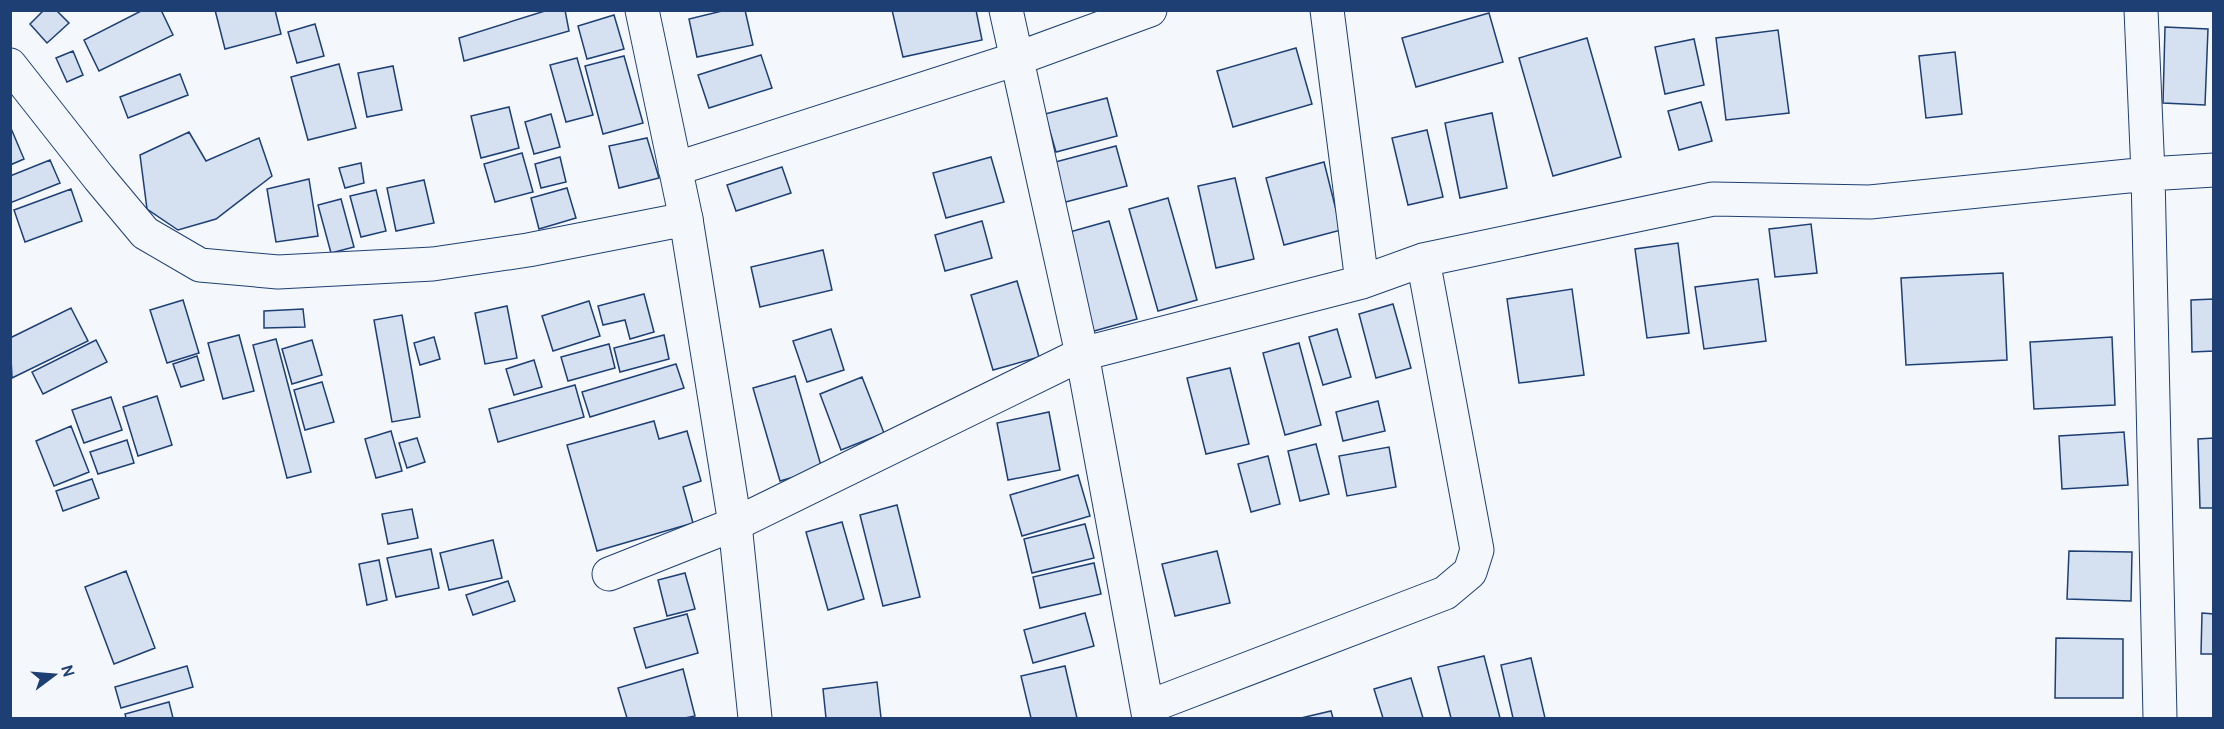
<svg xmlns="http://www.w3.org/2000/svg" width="2224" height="729" font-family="Cabin,sans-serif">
<rect width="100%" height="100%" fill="#f4f7fb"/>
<path fill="#d5e0f0" stroke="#1d3f73" stroke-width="1.5" d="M44 10H56L69 23 47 43 30 24Z
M143 10H161L173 35 99 71 84 40Z
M215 10H275L281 34 225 49Z
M548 10H565L569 31 464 61 459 38Z
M726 10H745L753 45 697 57 689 19Z
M892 10H976L982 40 903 57Z
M1489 13 1503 62 1416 87 1402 38Z
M614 15 624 49 587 59 578 26Z
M315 24 324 56 297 63 288 32Z
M2165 27 2208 29 2205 105 2163 103Z
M1778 30 1789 113 1726 120 1716 38Z
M1587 38 1621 157 1553 176 1519 58Z
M1694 39 1704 85 1665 94 1655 47Z
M1296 48 1312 104 1233 127 1217 71Z
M73 51 83 75 67 82 56 58Z
M1955 52 1962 114 1926 118 1919 56Z
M761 55 772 88 709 108 698 75Z
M624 56 643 123 603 134 585 66Z
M577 58 593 115 566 122 550 65Z
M339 64 356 128 308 140 291 77Z
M393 66 402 110 367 117 358 73Z
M180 74 188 95 128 118 120 97Z
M1107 98 1117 136 1056 152 1045 114Z
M1701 102 1712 141 1679 150 1668 111Z
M509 107 519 148 481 158 471 116Z
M1492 113 1507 188 1460 198 1445 123Z
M551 114 560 147 534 154 525 122Z
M10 126 24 159 10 165Z
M1427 130 1443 197 1408 205 1392 138Z
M189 132 206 161 259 138 272 176 216 219 178 230 147 209 140 155Z
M647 138 659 178 619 188 609 146Z
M1116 146 1127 186 1054 205 1044 165Z
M522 153 533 192 495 202 484 164Z
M560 157 566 182 541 188 535 164Z
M991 157 1004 202 946 218 933 173Z
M50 160 60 183 10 203V176Z
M1324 162 1341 230 1284 245 1266 178Z
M361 163 364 183 345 188 339 168Z
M782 167 791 193 736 211 727 185Z
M1235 178 1254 259 1216 268 1198 186Z
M309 179 318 236 276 242 267 189Z
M424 180 434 223 396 231 387 188Z
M567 188 576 218 539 229 531 198Z
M71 189 82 221 25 242 14 210Z
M376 190 386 231 361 237 350 196Z
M1168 198 1197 300 1158 311 1129 209Z
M341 199 354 247 331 253 318 205Z
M982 221 992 258 945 271 935 235Z
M1109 221 1137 319 1087 333 1059 235Z
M1811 224 1817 273 1775 277 1769 229Z
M1678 243 1689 333 1647 338 1635 249Z
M823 250 832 290 760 307 751 267Z
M2003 273 2007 360 1906 365 1901 278Z
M1758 279 1766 341 1704 349 1695 287Z
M1017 281 1039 357 993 370 971 295Z
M1572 289 1584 375 1519 383 1507 299Z
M644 294 654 332 630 339 625 320 603 325 598 306Z
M2214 299V351L2192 352 2191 300Z
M183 300 199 353 167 363 150 310Z
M589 301 600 336 553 351 542 316Z
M1393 304 1411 368 1376 378 1359 314Z
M507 306 517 358 485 364 475 313Z
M71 308 88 341 12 378 10 338Z
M303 309 305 327 264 328V311Z
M402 315 420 417 392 422 374 320Z
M831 329 844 370 807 382 793 341Z
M1337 329 1351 377 1323 385 1309 337Z
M239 335 254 391 223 399 208 343Z
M664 335 669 359 620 372 614 348Z
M434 337 440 359 420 365 414 343Z
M2112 337 2115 405 2034 409 2030 342Z
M276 339 311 472 287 478 253 345Z
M96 340 107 362 43 394 32 372Z
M312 340 322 375 292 384 282 349Z
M1299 343 1321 425 1285 435 1263 353Z
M609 344 615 368 568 381 561 357Z
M197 356 204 380 181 387 173 364Z
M534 360 542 387 514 395 506 369Z
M676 364 684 388 590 417 582 392Z
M1230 368 1249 444 1206 454 1187 378Z
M795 376 822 469 780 481 753 388Z
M862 377 884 433 841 450 820 394Z
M322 382 334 422 305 430 294 390Z
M575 385 584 417 498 442 489 409Z
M157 396 172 445 138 456 123 407Z
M111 397 122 430 84 443 72 410Z
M1378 401 1385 431 1343 441 1336 412Z
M1049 412 1060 470 1008 480 997 423Z
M654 421 659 439 687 431 701 481 683 487 693 523 597 551 567 445Z
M71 426 89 472 54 486 36 441Z
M391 431 402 471 376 478 365 439Z
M2124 432 2128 485 2062 489 2059 436Z
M417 438 425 462 407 468 399 443Z
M2214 438V508H2200L2198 439Z
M127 440 134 463 98 474 90 452Z
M1316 444 1329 494 1300 501 1288 451Z
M1389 447 1396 487 1347 496 1339 456Z
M1268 456 1280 504 1251 512 1238 464Z
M1078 475 1090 516 1022 536 1010 495Z
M92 479 99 498 63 511 56 491Z
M897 505 920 597 883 606 860 515Z
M412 509 418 538 388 544 382 514Z
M842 522 864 599 828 610 806 532Z
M1085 524 1094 558 1032 573 1024 539Z
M493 540 502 578 449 590 440 553Z
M431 549 439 588 396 597 387 558Z
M1217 551 1230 603 1175 616 1162 564Z
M2069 551 2132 552 2131 601 2067 599Z
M379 560 387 600 367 605 359 564Z
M1094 563 1101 594 1040 608 1033 577Z
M126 571 155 648 114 664 85 587Z
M685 573 695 609 667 616 658 580Z
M508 581 515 601 473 615 466 595Z
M1085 613 1094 646 1033 663 1024 630Z
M2202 613 2214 614V654H2201Z
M687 614 698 653 646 668 634 628Z
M2056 638 2123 639V698H2055Z
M1484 656 1500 718H1451L1438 667Z
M1531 658 1545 718H1513L1501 665Z
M187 666 193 687 121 708 115 687Z
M1065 666 1077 718H1031L1021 676Z
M683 669 695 716 685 718H627L618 688Z
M1411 678 1423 718H1383L1374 689Z
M877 682 881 718H826L823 689Z
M169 702 173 718H126L125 714Z
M1331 711 1333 718H1301Z"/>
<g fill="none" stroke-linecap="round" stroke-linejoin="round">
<defs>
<path id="minor" d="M642 10 686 219
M1006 10 1082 354 1149 718
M1327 10 1362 282
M2141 10 2148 174 2160 718
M675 169 1016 59 1150 10
M609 574 735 524 1082 354 1362 282 1423 260 1713 199 1870 202 2148 174 2214 170
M1148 707 1445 593 1470 572 1477 550 1423 260"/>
<path id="tertiary" d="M10 65 99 178 145 233 200 265 278 272 433 264 528 250 686 219 735 524 755 718"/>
</defs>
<use href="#minor" stroke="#1d3f73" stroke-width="35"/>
<use href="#tertiary" stroke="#1d3f73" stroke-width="35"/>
<use href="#minor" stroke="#f4f7fb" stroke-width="33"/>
<use href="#tertiary" stroke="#f4f7fb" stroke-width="33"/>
</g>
<rect width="2224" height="729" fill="none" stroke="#1d3f73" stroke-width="24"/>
<g transform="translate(54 675) rotate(74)" stroke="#f4f7fb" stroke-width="4.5" paint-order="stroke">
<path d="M0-4.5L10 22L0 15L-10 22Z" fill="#1d3f73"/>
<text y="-9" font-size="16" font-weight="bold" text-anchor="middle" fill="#1d3f73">N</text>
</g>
</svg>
